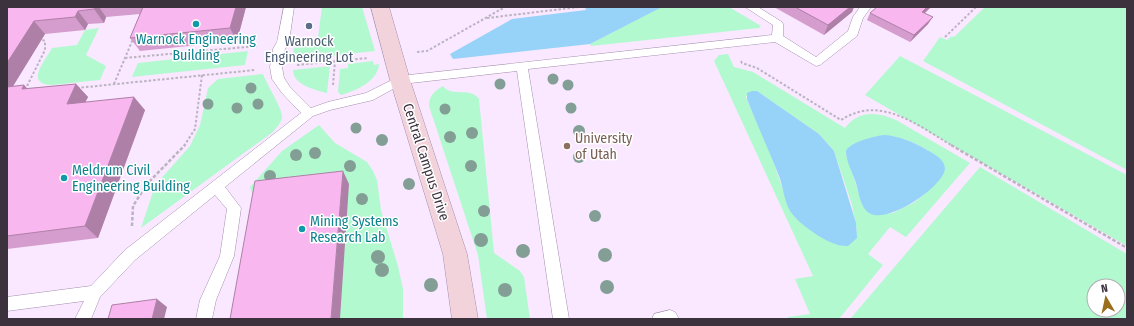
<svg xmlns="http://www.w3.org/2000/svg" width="1134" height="326" font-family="'Fira Sans Condensed',sans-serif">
<rect width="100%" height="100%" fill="#fbf2ff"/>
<path fill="#f9e8ff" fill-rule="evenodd" d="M7 7H1127V319H7ZM1094 286H1118V310H1094Z"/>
<path fill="#b3f9d0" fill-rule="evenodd" d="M322 7H362L375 51 292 60 294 48 317 45Z
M661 7H729L761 26 759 28 591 46 590 44Z
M985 7H1127V170L923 61 940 37 947 40 952 36 954 37Z
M99 28 86 55 106 66 100 80 52 85C24 84 45 61 52 48L77 45 85 30Z
M248 51 245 65 132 77 138 63Z
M728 54 734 67 753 72 845 128C859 110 877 112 896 120L970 163 906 237 890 227 868 254 883 265 839 319H788V317L810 314 795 279 813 276 714 61 719 55ZM757 91 819 134 834 151 852 205 857 231 790 210 770 152 747 100 746 96ZM877 136C900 134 925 146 942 161L927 192 915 202 893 213 877 215 871 214 863 206 846 154Z
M900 56 1127 175V246L865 95Z
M373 61 374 65 379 64C378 81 356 91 341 95L338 92 340 69 348 68V64Z
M330 66 327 93C315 90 293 85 293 70Z
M263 74C266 83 284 111 282 118 281 123 276 128 273 132L141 228 153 192 158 182 190 146 200 125 208 88 218 79Z
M443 86C452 98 470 86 479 99L494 253 520 271 524 277 530 319H487L478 255 429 106C429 96 434 91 443 86Z
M319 125 335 143 367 162 373 171 377 180 381 210 398 266 403 289V319H340L253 196 250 187 282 151Z
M980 167 1127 254V319H850ZM1094 286H1118V310H1094Z"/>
<path fill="#97d2f9" d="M585 7H662L590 44 453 59 450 54 512 19 586 10Z
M752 91H757L819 134 834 151 856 223 857 238 848 246C832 248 799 225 790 211 784 201 783 186 779 176 769 150 757 125 747 99V93Z
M884 135C899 136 914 142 927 150 934 154 945 159 945 169 943 187 887 225 869 213 860 207 859 193 856 183 853 174 846 161 846 151 850 142 875 136 884 135Z"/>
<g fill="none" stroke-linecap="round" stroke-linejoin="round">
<defs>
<path id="lane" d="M284 7H294L289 42 285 49 282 67 284 78 290 87 311 108 328 102 366 93 400 76 772 35 773 25 745 7H758L782 22 783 24V36L816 57 848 31 853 17 860 7H871L863 18 857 36 820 65 816 66 775 42 528 69 569 319H553L517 71 402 84 373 100 330 110 313 116 225 187 241 208 234 256 216 300 212 319H196L200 300 220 256 227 209 215 195 135 260 100 297 91 319H75L84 301 7 311V297L91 286 125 250 301 113 282 93 272 79 270 67 273 49 277 42Z
M670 310 675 312 679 319H652L654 314Z"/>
<path id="secondary" d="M371 7H389L410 80 467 254 478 319H452L443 254 390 80Z"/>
</defs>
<use href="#lane" stroke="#a48fac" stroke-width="1"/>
<use href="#secondary" stroke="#a48fac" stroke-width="1"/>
<path stroke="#bcb3c0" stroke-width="2" stroke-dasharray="2.5 2" stroke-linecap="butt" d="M487 18 579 7
M945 37 976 7
M417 52 427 51 505 7
M125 58 257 46
M741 61 742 63 757 68 841 120C881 94 918 126 953 146
M297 65 368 58
M114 84 133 39
M333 85 335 61
M77 88 255 70
M25 90 45 50V41L40 39
M184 146 195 129 202 75"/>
<path stroke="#bcb3c0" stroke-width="2.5" stroke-dasharray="3.5 2" stroke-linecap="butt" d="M951 145 1127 248
M132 226 133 206 147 184 185 145"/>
<use href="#lane" fill="#fff" fill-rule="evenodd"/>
<use href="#secondary" fill="#f3d3db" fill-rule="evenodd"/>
</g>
<g fill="#839f95">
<circle cx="553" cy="79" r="5.5"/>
<circle cx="500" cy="84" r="5.5"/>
<circle cx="568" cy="85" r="5.5"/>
<circle cx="251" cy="88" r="5.5"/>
<circle cx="208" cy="104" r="5.5"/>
<circle cx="258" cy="104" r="5.5"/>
<circle cx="237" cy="108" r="5.5"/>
<circle cx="571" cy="108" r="5.5"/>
<circle cx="445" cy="109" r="5.5"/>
<circle cx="356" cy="128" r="5.5"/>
<circle cx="579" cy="131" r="6"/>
<circle cx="472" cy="133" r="6"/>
<circle cx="450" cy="137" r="6"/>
<circle cx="382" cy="140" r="6"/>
<circle cx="315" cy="153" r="6"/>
<circle cx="296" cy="155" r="6"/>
<circle cx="579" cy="157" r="6"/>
<circle cx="350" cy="166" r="6"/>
<circle cx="471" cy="166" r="6"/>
<circle cx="270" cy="176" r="6"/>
<circle cx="409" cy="184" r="6"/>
<circle cx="362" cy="199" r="6"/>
<circle cx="484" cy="211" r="6"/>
<circle cx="595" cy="216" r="6"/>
<circle cx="481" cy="240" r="7"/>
<circle cx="523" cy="251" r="7"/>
<circle cx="605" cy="255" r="7"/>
<circle cx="378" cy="257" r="7"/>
<circle cx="382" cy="270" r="7"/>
<circle cx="431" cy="285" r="7"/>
<circle cx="607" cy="287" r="7"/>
<circle cx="505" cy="290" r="7"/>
</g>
<path fill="#d59dcd" d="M7 7H246L237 41 140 51 130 38 140 14 106 17 104 23 88 24 85 30 45 34 13 86 24 85 27 89 76 84 88 97 85 102 145 110 98 238 7 249Z
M774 7H854L852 12 824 35Z
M931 7 925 13 928 24 910 42 867 20 870 13Z"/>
<path fill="#ae80a7" d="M95 7H99L106 17 104 23 94 9Z
M236 7H246L237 41 230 28Z
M850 7H854L852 12 824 35 828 25Z
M927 7H931L918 19 922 12Z
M78 11 88 24 85 30 75 17Z
M933 17 928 24 910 42 914 35Z
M34 21 45 34 7 96V63Z
M76 84 88 97 78 117 67 104Z
M24 85 36 98 22 89Z
M134 97 145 110 98 238 85 226Z
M343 171 349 184 340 319H331Z
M157 299 167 307 164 319H152Z"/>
<path fill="#f8b7ee" stroke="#ae80a7" d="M7 7H95L94 9 78 11 75 17 34 21 7 63Z
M143 7H236L230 28 130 38Z
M795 7H850L828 25Z
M877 7H927L922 12 933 17 914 35 870 13Z
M76 84 67 104 134 97 85 226 7 236V87L24 85 22 89Z
M343 171 331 319H230L255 181Z
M157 299 152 319H108L112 305Z"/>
<g fill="#0f9aa8" stroke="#fff" stroke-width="1.5">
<circle cx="196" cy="24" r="4"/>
<circle cx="64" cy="178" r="4"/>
<circle cx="302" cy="229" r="4"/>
</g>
<circle fill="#5c6f8a" stroke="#fff" stroke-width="1.5" cx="309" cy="26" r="4"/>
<circle fill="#8d6e63" stroke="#fff" stroke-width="1.5" cx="567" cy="146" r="4"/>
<g text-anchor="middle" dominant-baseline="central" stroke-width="3" stroke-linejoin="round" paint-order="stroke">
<g font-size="14" fill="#0d838f" stroke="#fff" text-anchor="start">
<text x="196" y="39" text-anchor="middle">Warnock Engineering<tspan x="196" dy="16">Building</tspan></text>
<text x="72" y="170">Meldrum Civil<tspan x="72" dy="16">Engineering Building</tspan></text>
<text x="310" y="221">Mining Systems<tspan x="310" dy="16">Research Lab</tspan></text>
</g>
<g font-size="14" fill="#4e5e75" stroke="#fff">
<text x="309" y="41">Warnock<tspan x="309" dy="16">Engineering Lot</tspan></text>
</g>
<g font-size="14" fill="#785e54" stroke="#fff" text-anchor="start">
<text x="575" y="138">University<tspan x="575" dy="16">of Utah</tspan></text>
</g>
<g font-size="14" fill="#3b323e" stroke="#fff">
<text transform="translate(426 162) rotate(72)">Central Campus Drive</text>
</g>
</g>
<rect width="1134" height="326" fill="none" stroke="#3b323e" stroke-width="16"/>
<g transform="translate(1106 298) rotate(351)"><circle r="19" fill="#ffffff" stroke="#b1adb2"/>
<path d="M0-3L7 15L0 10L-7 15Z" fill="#996e1c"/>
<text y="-6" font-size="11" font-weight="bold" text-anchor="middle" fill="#3b323e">N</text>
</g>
</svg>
